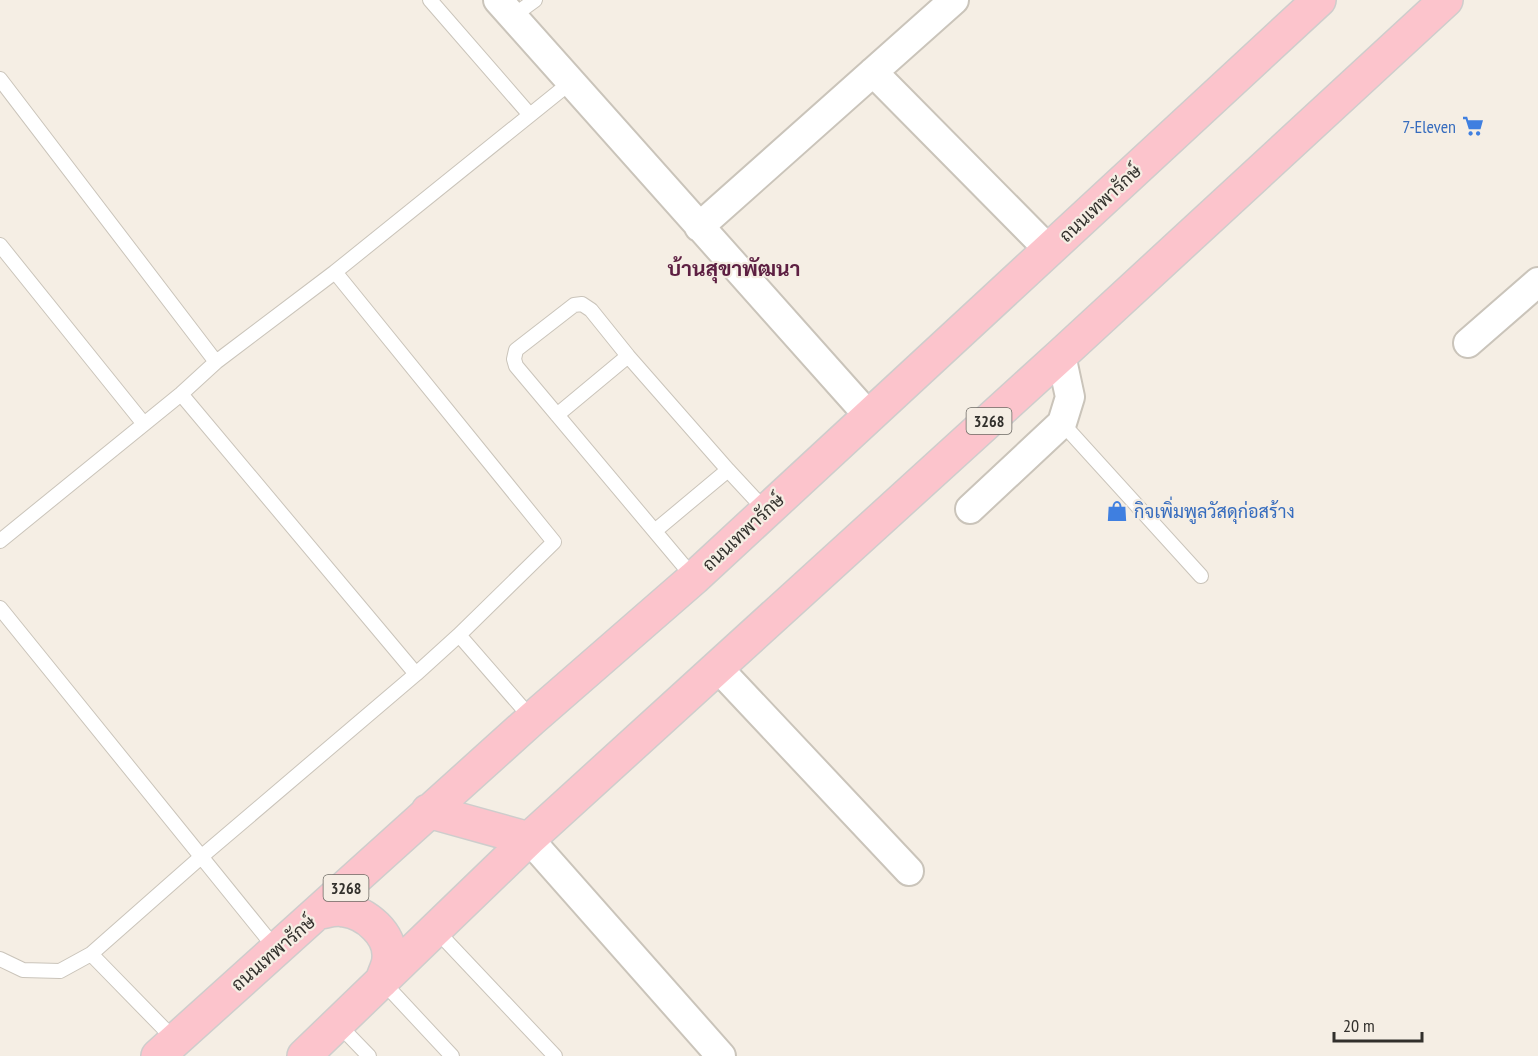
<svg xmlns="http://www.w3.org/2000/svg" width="1538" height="1056" font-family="'PT Sans Narrow',Sarabun,sans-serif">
<rect width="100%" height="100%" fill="#f5eee4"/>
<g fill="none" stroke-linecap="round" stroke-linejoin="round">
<defs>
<path id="lane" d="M430 0 530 115
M513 16 535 0
M0 79 216 362 181 394 0 541
M0 245 144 424
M335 272 554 542 459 635 532 719
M216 362 335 272 571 82
M557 415 628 356
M1062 423 1201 576
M656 530 728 470
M694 578 516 366 514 359 516 350 574 305 582 304 591 310 628 356 728 470 766 511
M0 608 276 949
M416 674 459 635
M435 929 555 1056
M91 954 201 857 416 674 181 394
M0 959 23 970 60 971 91 954 175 1040
M382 981 452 1056
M337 1023 369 1056"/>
<path id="street" d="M498 0 868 415
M873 72 1049 250
M699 227 954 0
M1468 343 1538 282
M970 509 1062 423 1070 397 1061 355
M718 668 909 871
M529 839 721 1056"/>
<path id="primary" d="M428 811 529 839
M320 912C327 911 336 908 344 910 366 913 391 934 389 958 389 965 384 974 382 981
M158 1056 532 719 694 578 1319 0
M304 1056 529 839 1061 355 1446 0"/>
</defs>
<use href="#lane" stroke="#cac4ba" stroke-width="16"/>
<use href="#street" stroke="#cac4ba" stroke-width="32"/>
<use href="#primary" stroke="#cecdcc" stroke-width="36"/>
<use href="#lane" stroke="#fff" stroke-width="14"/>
<use href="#street" stroke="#fff" stroke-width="28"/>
<use href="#primary" stroke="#fcc4cc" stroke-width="33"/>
</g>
<defs>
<symbol id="supermarket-bare" viewBox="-9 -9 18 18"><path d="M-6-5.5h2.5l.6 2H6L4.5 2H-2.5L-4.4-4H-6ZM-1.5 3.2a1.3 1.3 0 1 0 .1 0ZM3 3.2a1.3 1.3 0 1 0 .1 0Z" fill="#3f7fe0" stroke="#f5eee4" stroke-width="2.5" paint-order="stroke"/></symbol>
<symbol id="shop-bare" viewBox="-9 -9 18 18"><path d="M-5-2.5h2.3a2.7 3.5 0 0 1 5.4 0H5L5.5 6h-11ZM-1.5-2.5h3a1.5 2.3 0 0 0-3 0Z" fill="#3f7fe0" stroke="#f5eee4" stroke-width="2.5" paint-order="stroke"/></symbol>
</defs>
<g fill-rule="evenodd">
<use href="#supermarket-bare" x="1458" y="111" width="30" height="30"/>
<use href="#shop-bare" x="1102" y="496" width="30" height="30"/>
</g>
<g text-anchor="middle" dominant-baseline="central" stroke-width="4.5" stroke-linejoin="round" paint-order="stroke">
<g fill="#f5eee4" stroke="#6c6963" stroke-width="1.5">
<rect x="966.5" y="408" width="45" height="26" rx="4.5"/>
<rect x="323.5" y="875" width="45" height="26" rx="4.5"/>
</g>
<g font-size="16" font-weight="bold" fill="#32302c">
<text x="989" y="421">3268</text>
<text x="346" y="888">3268</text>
</g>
<g font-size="18" fill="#366cbe" stroke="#f5eee4" text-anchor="end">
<text x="1456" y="126">7-Eleven</text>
<text x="1134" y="511" text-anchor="start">กิจเพิ่มพูลวัสดุก่อสร้าง</text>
</g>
<g font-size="18" fill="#32302c" stroke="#f5eee4">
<text transform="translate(1100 203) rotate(-43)">ถนนเทพารักษ์</text>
<text transform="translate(743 532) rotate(-43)">ถนนเทพารักษ์</text>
<text transform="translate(273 953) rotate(-41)">ถนนเทพารักษ์</text>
</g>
<g font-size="21" font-weight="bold" fill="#5d1f42" stroke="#f5eee4">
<text x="734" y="268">บ้านสุขาพัฒนา</text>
</g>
</g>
<path d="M1334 1032v9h88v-9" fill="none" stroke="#32302c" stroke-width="3"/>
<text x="1343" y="1032" font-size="18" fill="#32302c" stroke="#f5eee4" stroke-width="4.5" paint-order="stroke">20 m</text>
</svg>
